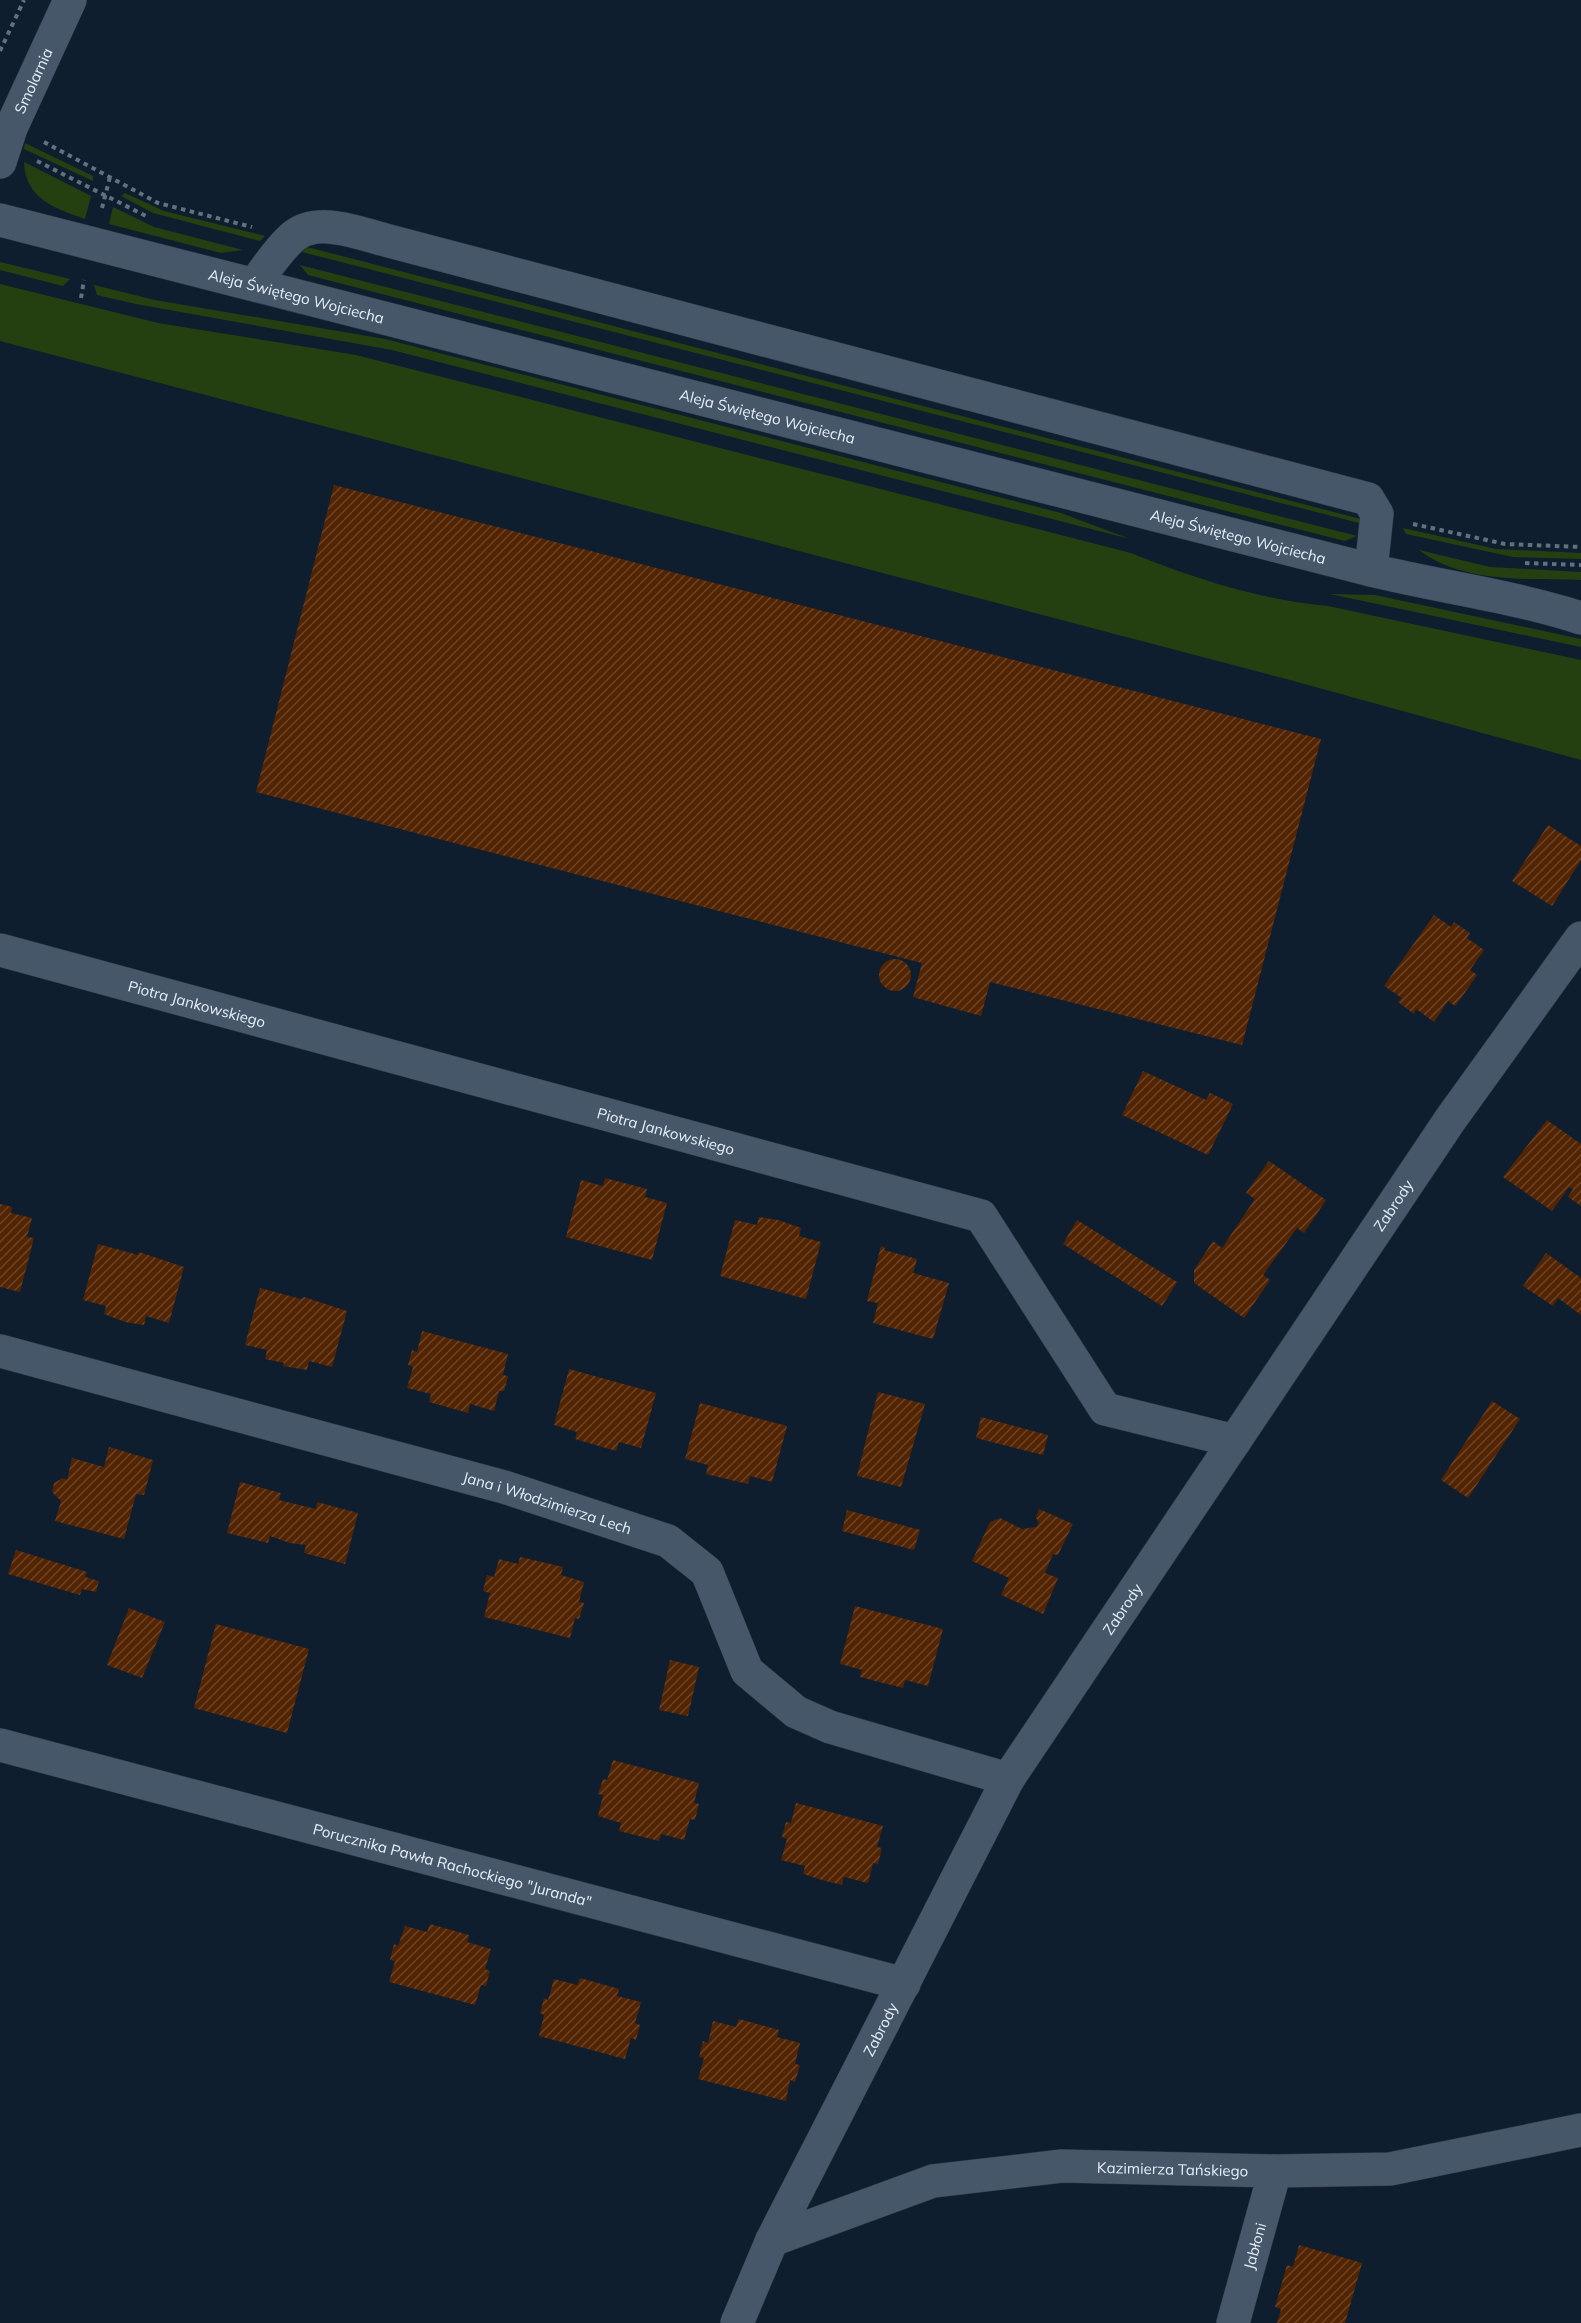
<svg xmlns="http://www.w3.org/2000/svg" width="1581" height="2323" font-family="Mulish,sans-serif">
<defs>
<pattern id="building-hatch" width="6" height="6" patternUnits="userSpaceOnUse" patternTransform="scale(1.5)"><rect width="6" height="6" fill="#532402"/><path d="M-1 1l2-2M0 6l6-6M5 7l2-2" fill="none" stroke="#6c4428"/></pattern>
</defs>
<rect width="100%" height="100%" fill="#0f1e2e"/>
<path fill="#244011" d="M25 143 93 176V181L24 149Z
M24 162 91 196 85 219C56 209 25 199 24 162Z
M125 193 164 211 265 236 260 241 153 213 121 196Z
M113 207 154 227 243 250 221 253 109 224Z
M307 247 1361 519 1363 524 302 252Z
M0 262 70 279 63 286 0 270Z
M300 265 1357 536 1345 541 1215 508 308 275Z
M0 284 158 323 356 355 1131 553C1193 578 1260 600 1328 606L1581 660V760L1290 680 0 341Z
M94 285 155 300 385 339 1061 513 1130 539 392 350 136 304 97 295Z
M1403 528 1496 549 1581 553V559L1513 557 1406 534Z
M1419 550 1490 567 1581 572V580C1528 578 1463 584 1419 550Z
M1330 594 1375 595 1581 639V647Z"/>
<path fill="url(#building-hatch)" d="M334 485 1321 739 1242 1045 990 982 981 1016 913 997 922 963 256 792Z
M1548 825 1581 846V860L1552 906 1512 881Z
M1434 915 1451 927 1454 922 1470 933 1467 938 1484 950 1470 970 1477 975 1466 991 1455 1006 1448 1001 1434 1022 1416 1009 1414 1014 1398 1002 1402 998 1384 986Z
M879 975a16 16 0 1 1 32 0a16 16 0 1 1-32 0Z
M1143 1071 1206 1100 1210 1093 1233 1104 1208 1155 1122 1115Z
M1547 1120 1581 1144V1206L1568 1197 1573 1189 1569 1187 1552 1211 1503 1177Z
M1269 1161 1326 1200 1304 1233 1297 1228 1263 1275 1270 1280 1244 1318 1194 1283V1270L1213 1241 1222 1248 1255 1199 1246 1193Z
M605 1178 647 1189 645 1197 667 1203 652 1260 566 1237 581 1180 603 1186Z
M0 1204 12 1207 11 1213 32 1218 27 1237 34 1238 20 1292 0 1287Z
M759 1217 778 1220 801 1228 799 1236 821 1242 806 1299 720 1276 735 1220 757 1225Z
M1077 1220 1177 1282 1162 1306 1063 1244Z
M98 1244 138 1255 139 1252 184 1267 169 1323 146 1316 144 1325 125 1322 104 1314 106 1306 83 1300Z
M881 1246 885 1248 884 1250 917 1259 913 1273 949 1283 933 1339 873 1323 878 1303 867 1301Z
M1546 1253 1581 1278V1315L1558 1298 1553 1306 1523 1286Z
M260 1288 301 1299 304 1297 347 1311 332 1367 309 1361 307 1370 283 1366 284 1363 265 1359 267 1350 245 1345Z
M422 1331 508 1354 503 1375 508 1376 504 1391H499L494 1411 470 1404 468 1413 429 1402 431 1394 407 1388 413 1367 408 1365 412 1350 417 1352Z
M569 1369 656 1393 641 1448 619 1442 616 1451 575 1439 577 1432 554 1425Z
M878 1392 925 1404 901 1487 857 1476Z
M1492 1401 1520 1419 1468 1498 1441 1480Z
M700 1403 787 1426 772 1482 750 1476 748 1484 706 1474 708 1465 685 1459Z
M981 1417 1048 1435 1043 1455 976 1438Z
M109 1447 153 1460 144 1495 136 1494 124 1539 55 1521 61 1501 52 1492 54 1483 63 1478 67 1480 72 1458 104 1467Z
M240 1482 281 1493 279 1500 295 1504 316 1509 317 1502 358 1513 345 1564 304 1553 306 1545 290 1543 270 1536 268 1543 227 1533Z
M1039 1509 1073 1524 1058 1555 1053 1554 1045 1573 1058 1578 1043 1614 1001 1595 1009 1578 972 1561 990 1522 1000 1518 1022 1529 1036 1527 1039 1523 1036 1518Z
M847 1510 920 1530 914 1550 842 1531Z
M16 1550 87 1572 85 1577 99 1581 96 1592 82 1589 80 1595 8 1574Z
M520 1557 563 1567 561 1575 584 1582 579 1602 584 1603 579 1619 575 1618 570 1638 484 1617 490 1593 483 1591 487 1575 494 1577 499 1559 518 1564Z
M855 1606 943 1629 928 1686 905 1680 903 1688 860 1677 862 1670 840 1664Z
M129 1608 165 1622 142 1678 107 1665Z
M216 1624 309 1649 287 1733 194 1708Z
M670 1660 699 1667 688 1716 659 1710Z
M613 1760 699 1783 694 1803 699 1804 695 1820 690 1819 684 1840 661 1834 659 1841 619 1831 621 1823 598 1816 603 1795 598 1794 603 1779 607 1780Z
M796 1803 883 1826 877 1847 882 1848 878 1864 873 1863 868 1883 844 1877 842 1885 822 1880 803 1874 805 1866 781 1860 787 1839 782 1837 786 1822 791 1823Z
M430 1924 469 1935 467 1942 491 1949 485 1969 490 1971 486 1986 481 1985 475 2005 389 1982 395 1961 390 1960 394 1944 398 1946 405 1926 427 1932Z
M580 1978 619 1989 617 1996 641 2002 635 2023 640 2025 636 2040 631 2038 625 2059 539 2036 544 2015 540 2013 544 1998 548 2000 554 1979 577 1985Z
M739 2019 779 2030 777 2037 800 2043 795 2064 800 2065 795 2082 790 2080 786 2101 698 2079 704 2058 699 2057 703 2041 708 2043 713 2021 736 2027Z
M1299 2245 1362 2263 1345 2323H1277L1281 2309 1275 2307 1287 2265 1293 2267Z"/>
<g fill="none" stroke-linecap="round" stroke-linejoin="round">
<defs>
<g id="minor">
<path id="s1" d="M0 162 11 128 70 0"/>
<path id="s2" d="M0 220 1371 570C1441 587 1513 596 1581 618"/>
<path d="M255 283C267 268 279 248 294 236 319 216 361 234 389 241L1368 499 1377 514 1371 570"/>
<path id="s3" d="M0 950 981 1216 1105 1409 1235 1441"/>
<path id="s4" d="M0 1351 504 1487 668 1541 707 1572 747 1671 796 1712 830 1727 1008 1779"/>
<path id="s5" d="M0 1745 904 1984"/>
<path id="s6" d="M772 2240 933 2181 1062 2166 1275 2171 1390 2169 1581 2130"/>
<path id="s7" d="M737 2323 772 2240 1008 1779 1450 1120 1581 938"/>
<path id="s8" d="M1233 2323 1275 2171"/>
</g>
</defs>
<use href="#minor" stroke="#2e3644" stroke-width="34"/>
<path stroke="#63707e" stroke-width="4" stroke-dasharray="4.5 4.5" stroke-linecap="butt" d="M0 51 24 0
M44 142 158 203 252 227
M37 161 148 217
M102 208 110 177
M81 298 84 280
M1413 524 1505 544 1581 547
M1525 563 1581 565"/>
<use href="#minor" stroke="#46576a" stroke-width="33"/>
</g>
<g text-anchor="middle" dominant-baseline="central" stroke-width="5" stroke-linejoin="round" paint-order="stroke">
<g font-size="15" fill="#e5effa" stroke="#03080f">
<text stroke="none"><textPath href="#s1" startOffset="88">Smolarnia</textPath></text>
<text stroke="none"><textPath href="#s2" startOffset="306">Aleja Świętego Wojciecha</textPath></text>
<text stroke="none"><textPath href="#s2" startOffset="792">Aleja Świętego Wojciecha</textPath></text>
<text stroke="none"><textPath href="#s2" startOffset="1278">Aleja Świętego Wojciecha</textPath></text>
<text stroke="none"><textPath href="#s3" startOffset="204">Piotra Jankowskiego</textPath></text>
<text stroke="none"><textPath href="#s3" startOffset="690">Piotra Jankowskiego</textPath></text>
<text stroke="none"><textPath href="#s7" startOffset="1299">Zabrody</textPath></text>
<text stroke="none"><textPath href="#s4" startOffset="568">Jana i Włodzimierza Lech</textPath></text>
<text stroke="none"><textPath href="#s7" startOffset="813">Zabrody</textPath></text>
<text stroke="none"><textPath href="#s5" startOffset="468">Porucznika Pawła Rachockiego "Juranda"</textPath></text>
<text stroke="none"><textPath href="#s7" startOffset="327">Zabrody</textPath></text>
<text stroke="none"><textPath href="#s6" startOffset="412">Kazimierza Tańskiego</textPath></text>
<text stroke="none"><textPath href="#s8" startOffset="80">Jabłoni</textPath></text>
</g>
</g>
</svg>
